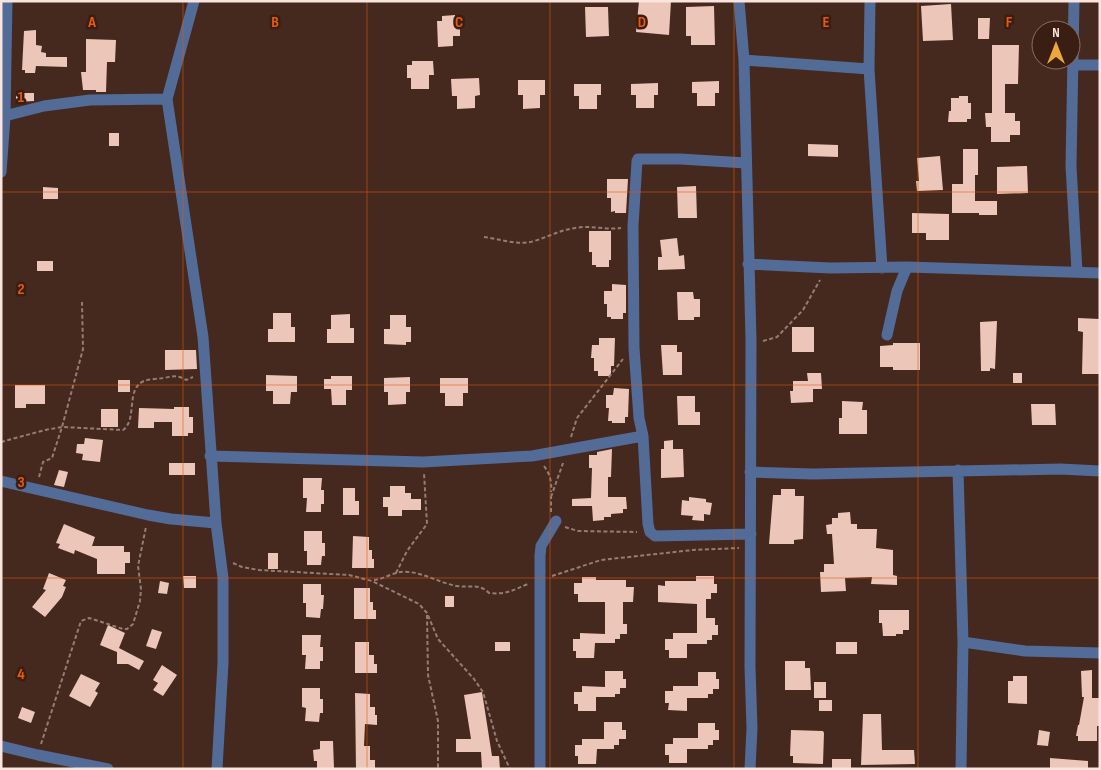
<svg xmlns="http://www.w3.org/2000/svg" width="1101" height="770" font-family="'Sofia Sans Condensed',sans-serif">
<rect width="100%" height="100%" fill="#45281e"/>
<path fill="#ecc6b8" d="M639 1H671L669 35 636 32Z
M951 4 953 40 923 41 921 6Z
M714 6 715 45H691V36H686V7Z
M585 7H608L609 36 586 37Z
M455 15V19H460V36H453V46L438 47 437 21H442V16Z
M978 18H990L989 39H978Z
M36 30V45L42 46 41 52 46 53V57H67V67L36 66 35 73H25V70H22L24 31Z
M86 39 116 40 115 62H107L106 92H96V90H83L81 72H86Z
M992 45H1019L1018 84H1005V113H1015V121H1020V135H1010V142H991V127H986L985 113H992Z
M412 61H433L434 75H429V89H411V78H407V65H412Z
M479 78 480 95 475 96V108L457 109V96H452L451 79Z
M518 80H545V95H540V108L523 109V95H518Z
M719 81V93H715V106H697V93H692V82Z
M658 83V95H654V108H636V95H631V84Z
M574 84H601V95H597V109H579V96H574Z
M16 93H34V101L16 102Z
M959 96H968V103H971V119H967V122H948L949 111H951V98H959Z
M109 133H119V146H109Z
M808 144 838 145V157L808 156Z
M963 149H978V175H975V201H997V215H979V213H952V184H963Z
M940 156 943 190 917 191 916 181H919L917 158Z
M1027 166 1028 193 997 194V167Z
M607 179H628L626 213H615V211L611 212V198H607Z
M696 186 697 218H678L677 187Z
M43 187 58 188V199H43Z
M912 213 949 214V240H926V233H912Z
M589 231H611V260H609V267H596V265H592V252H589Z
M677 238 679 256 684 255 685 269 658 270V257H662L660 240Z
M37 261H53V271H37Z
M612 284 626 285V313H623V319H611V317H607V304H604V291H612Z
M677 292H693L694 299H700V317H694V320H678Z
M273 313H291V327H295V342H268V329H273Z
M350 314V328H354V343H327V329H331V315Z
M390 315H406V327H411V342H406V345L384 344V329H390Z
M1078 318 1100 319V374H1082L1083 332 1078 331Z
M997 321 995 369 990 368V371H981L980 322Z
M792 327H814V352H792Z
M599 338H615L614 366H611V376H598V371H594V358H591L592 345H599Z
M893 343H920V370H893V367H880V346L893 345Z
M661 345H677V352H682V375H663Z
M165 350H196L197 369 165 370Z
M807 373H821L822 389H813V402L791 403 790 391H793V381H808Z
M1013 373H1022V383H1013Z
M266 375 297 376V392H291L290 404H273V391H266Z
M331 376H352V390H346V405H332L331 389H324V379H331Z
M410 377V392H406V404L388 405V392H384V378Z
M440 378H468V393H463V406H445V393H440Z
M118 380H130V392H118Z
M15 385H45V404H26V408H15Z
M614 388 629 389 628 417H625V423H612V421H608L609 408H606V395H613Z
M677 396H695V412H700V425H678Z
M842 401 863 402 862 410H867V434H839V418H842Z
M1031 404H1055L1056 425H1032Z
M174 407H189V417H193V433H188V436H172V422H154V428H138L139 408 174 409Z
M101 409H118V427H101Z
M85 438 103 440 100 462 82 460 83 454 76 453 77 444H84Z
M673 440V449H683L684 477 661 478V449H664V441Z
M612 449 611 477H608V497H626L627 509H623V513L611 514V517H604V520L593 521 592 506H572V499L591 498 592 468H589V455H597V452Z
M169 463H195V475H169Z
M59 470 68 472 64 487 54 485Z
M303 478H322L321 490H324V504H321V512H306L307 498H303Z
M390 486H405V493H411V499H421V510H402V516H388V507H383V497H390Z
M343 488H355V501H359V515H343Z
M781 489H795V496H804L803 539 794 540V544H769L773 495H781Z
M689 497 706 499V502L712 503 710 515 704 514V521L692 520 693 516 681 515 682 500 689 501Z
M850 512 851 524H857V529H877L876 548 893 550V575L897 576V585L871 584 872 577 845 578 846 591 821 592 820 572H824V564H834L832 534H827L826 525 832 524V518H838V513Z
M64 524 95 537 92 546H124V552H130V563H125V574H97V559L75 550 74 554 58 548 60 544 56 543Z
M304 531H322V543H325V556H322L321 565H307V551H304Z
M353 536 369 537V550H372V559H374V568H352Z
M268 553H278V569H268Z
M49 573 66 580 63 586 66 587 62 597 45 617 32 607 46 590 43 589Z
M183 576H196V588H184Z
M696 576H714V584H717V593H711V599H706V618H715V625H718V635H712V640H707V644H687V658H669V650H665V639H673V633H697V604L658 602V585L665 586V581H696Z
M582 577H596V580H626V587H634L633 602H623V624H627V634H620V639H615V643H595L594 658H576V651H573V639H580V633L605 634V602H578V594H574V583H582Z
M160 581 169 583 167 594 158 593Z
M303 584H321V595H324L323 609H321L320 618 306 617V603H303Z
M354 588H370V602H373V610H376V619H354Z
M445 596H454V607H445Z
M879 610H909V630H903V634H896V636H883L882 623H879Z
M108 625 125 633 119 648 144 661 139 670 128 664H117V652L100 645Z
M152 629 162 632 156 649 146 646Z
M302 635H321L320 647H323V661H320V669H305L306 655H302Z
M355 642H369V655H374V664H377V673H355Z
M495 642H510V651H495Z
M836 642H857V654H836Z
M785 661H805V668H810L811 690H785Z
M162 665 177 675 163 696 153 690 158 683 153 680Z
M1092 670V698H1100V726H1097V741H1078V736H1076L1078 725H1079L1084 697H1082L1081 671Z
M605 671H623V679H626V688H620V694H615V697H596V711H578V704H574V692H582V686L605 687Z
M698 672H716V679H719V689H713V694H708V698H687V711L668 710 669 703H665V691H673V686H698Z
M81 674 100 683 95 691 98 693 90 707 69 696Z
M1013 676H1027V704L1008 703V681H1013Z
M814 682H826V698H814Z
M302 688H320V699H323V713H320L319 722 305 721 306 708 302 707Z
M482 692 492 756H499L500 769H482L481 752H456V739H471L464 695Z
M355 693 370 694V707H375V715H377V725L365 724 364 746H370V760H375V769H356Z
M819 700H832V711H819Z
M22 707 35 712 31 723 18 718Z
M863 714H881L882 750H914L915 764 861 765Z
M604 722H622V730H626V739H619V745H614V749H597L596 764H578V756H575V745H582V739H604Z
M698 723H715V730H719V740H713V745H708V749H687V763H669V755H665V744H673V738H698Z
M791 730 823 731 824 733 823 764 793 763V756H790Z
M1039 730 1050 732 1048 746 1037 745Z
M320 741H333L334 768 317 769V761H314L313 750 320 749Z
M1050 758 1088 761V769H1050Z
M832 759H851V769H832Z"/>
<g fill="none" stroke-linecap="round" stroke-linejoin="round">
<path stroke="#967d74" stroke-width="2" stroke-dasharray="4 2.5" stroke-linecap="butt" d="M484 237C500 239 519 246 534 241 548 237 560 230 575 228 590 225 606 230 621 228
M763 341 777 337 803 310 820 280
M571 437 577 418 623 359
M1 442 45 430 62 427 123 430C138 419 125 389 144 381 150 379 158 379 164 378 173 376 179 375 186 380L193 377
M544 466C550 474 552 482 551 492
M39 477 43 462 52 458 62 427 83 349 82 302
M551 497 563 463
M551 512V497
M565 527 578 531 637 532
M233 563 242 567 259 570 349 575 372 581 419 604 427 613 438 639 474 679 483 692 497 741 510 769
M396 573 407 551 427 524 424 473
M552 576 601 560 693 550 739 548
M374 580C385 579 396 570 408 572 424 573 440 583 457 586 470 588 479 583 489 593 506 595 513 590 528 584
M427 615 428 675 438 721V769
M41 744 81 621 89 618 123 629H127L133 624 140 601 141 589 138 566 146 527"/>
<path stroke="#526b97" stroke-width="11" d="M194 1 167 99 203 337 216 523 223 578V663L217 769
M739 1 744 60 751 340 750 667 752 728 750 769
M870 1 869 69 882 268
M1074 1 1071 166 1077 271
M744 60 869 69
M1073 65H1100
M1 117 44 106 90 100 167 99
M746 163 680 159H638L637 161 633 226 634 348 639 418 643 436 648 524 650 532 655 536 751 534
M1 172 5 117 7 1
M748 264 830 268 907 267 1100 273
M887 335 897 291 907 267
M210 456 423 462 532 456 643 436
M958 470 963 642 961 769
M750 472 813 474 1060 469 1100 471
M1 481 148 515 171 519 216 523
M963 642 1025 651 1100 653
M1 746 38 755 108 769
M540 769V556L541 546 556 521"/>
</g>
<path fill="none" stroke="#e8590c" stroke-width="1" stroke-opacity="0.55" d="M183 1V769M367 1V769M550 1V769M734 1V769M918 1V769M1 192H1100M1 385H1100M1 578H1100"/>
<g font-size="16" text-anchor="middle" font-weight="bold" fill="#e8590c" stroke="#3a1e14" stroke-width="5" stroke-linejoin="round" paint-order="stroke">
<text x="92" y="27">A</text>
<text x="275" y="27">B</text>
<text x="459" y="27">C</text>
<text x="642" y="27">D</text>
<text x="826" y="27">E</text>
<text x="1009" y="27">F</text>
<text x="21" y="102">1</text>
<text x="21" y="294">2</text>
<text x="21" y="487">3</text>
<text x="21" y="679">4</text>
</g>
<rect width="1101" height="770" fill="none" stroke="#f9e5de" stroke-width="5"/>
<g transform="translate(1056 45)"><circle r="24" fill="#3a1e14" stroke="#866e65"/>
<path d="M0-4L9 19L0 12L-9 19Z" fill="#eea73d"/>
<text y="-8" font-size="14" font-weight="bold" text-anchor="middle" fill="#f9e5de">N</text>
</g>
</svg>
